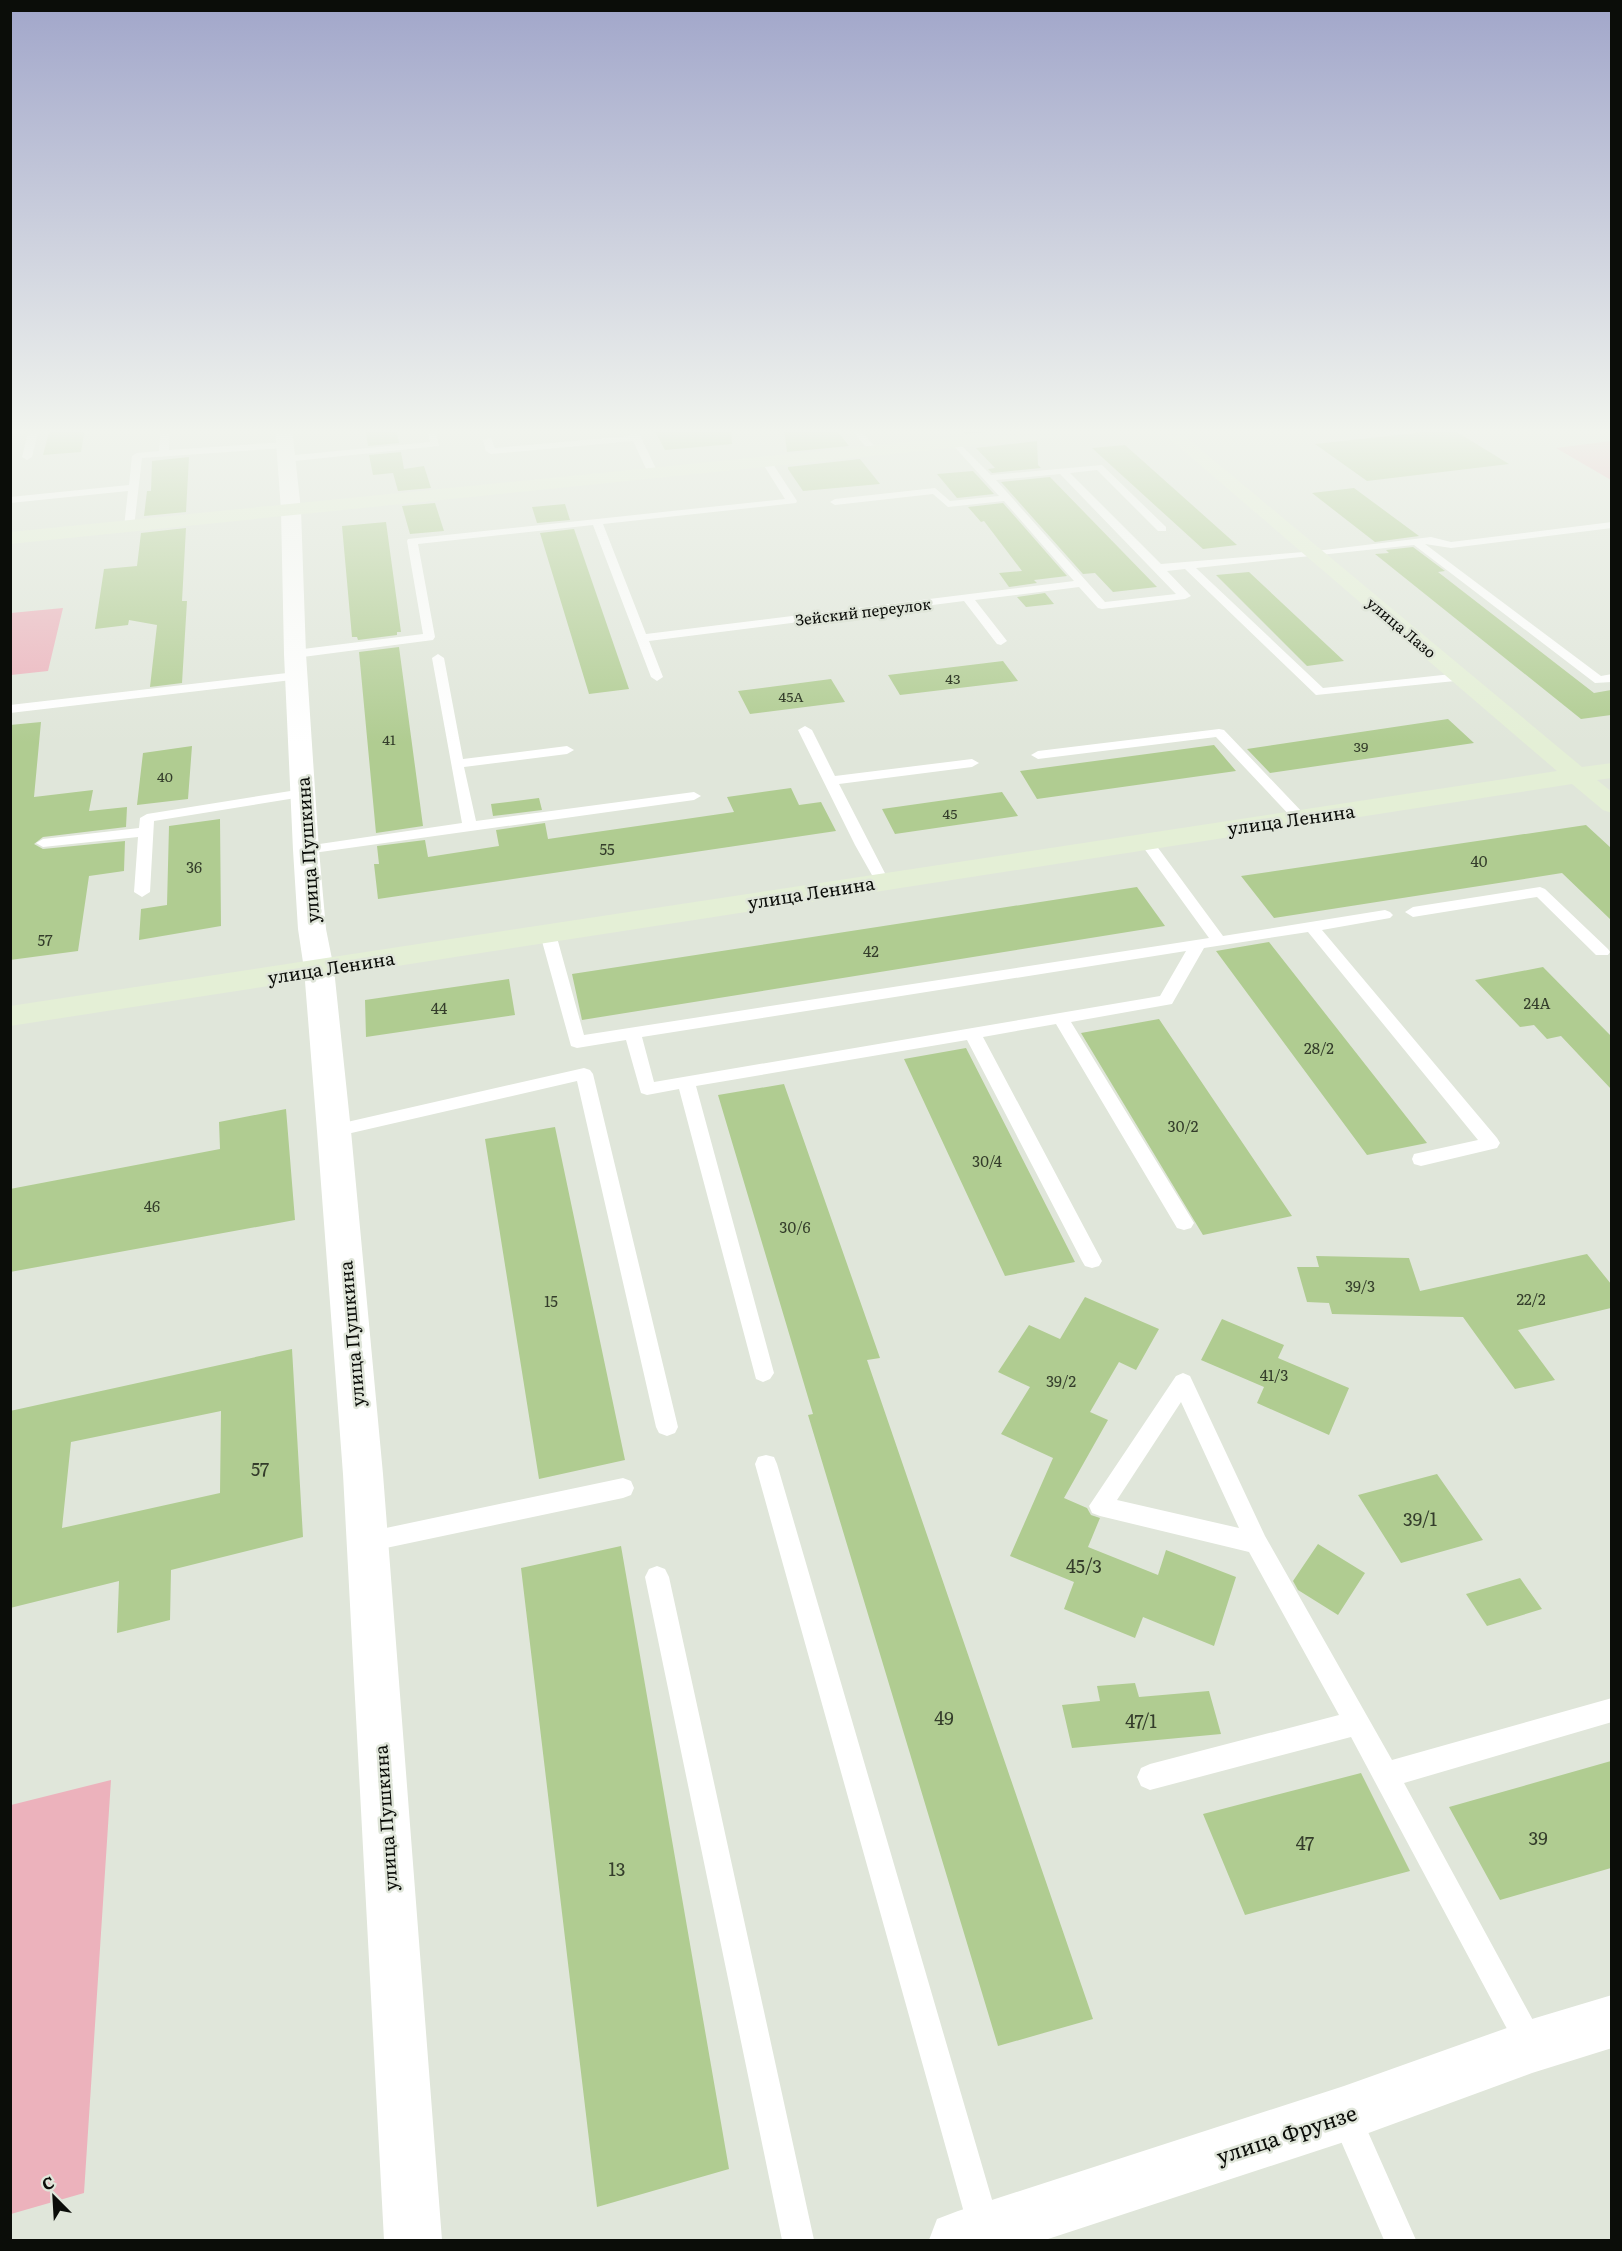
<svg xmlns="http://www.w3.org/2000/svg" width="1622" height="2251" font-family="Literata,serif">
<rect width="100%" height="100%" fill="#e0e6da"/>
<path fill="#ecb2bc" d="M1611 441V480L1556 448Z
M63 608 48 671 11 675V613Z
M111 1780 84 2193 11 2214V1805Z"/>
<path fill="#b0cc91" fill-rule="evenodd" d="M50 428H85L81 452 43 455Z
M365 428H396L399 443 368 446Z
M653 428H731L732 444 665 450Z
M784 428H835L849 446 787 452Z
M959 428H1030L965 434Z
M1452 429 1509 464 1367 481 1315 444Z
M1037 441 1038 465 1041 468 992 473 988 469 995 468 976 448Z
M1125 445 1237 545 1203 549 1092 448Z
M401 452 404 469 424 466 431 488 398 491 393 473 373 475 369 455Z
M189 457 186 512 144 516 147 491H151L152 461Z
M860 459 880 484 803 491 788 469V467Z
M973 471 994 494 957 498 937 474Z
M1050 477 1157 587 1113 592 1095 573 1083 574 1001 482Z
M1354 488 1419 536 1375 542 1312 493Z
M435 503 444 531 410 534 402 506Z
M1003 503 1067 576 1034 580 1037 583 1009 587 999 573 1022 571 984 521 981 522 968 507Z
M565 504 570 520 537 523 532 507Z
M386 522 401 632H397V635L358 640 357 637H352L342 526Z
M186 528 182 601H187L182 683 150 687 157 625 129 620 128 625 95 629 104 569 137 566 141 533Z
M574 529 629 689 589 694 540 533Z
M1413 547 1445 571 1438 572 1594 693 1611 690V715L1581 719 1375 554 1389 553 1386 550Z
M1249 572 1344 661 1307 666 1216 575Z
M1045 593 1054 604 1026 607 1017 597Z
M399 647 423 826 376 833 359 652Z
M1003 661 1018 681 900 695 888 675Z
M831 679 845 702 750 714 738 691Z
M1448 719 1474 743 1270 773 1247 749Z
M41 722 34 797 93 790 89 811 127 807 126 827 43 837 34 844 43 849 125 841 124 871 89 876 78 951 10 960V725Z
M1214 745 1236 771 1037 799 1020 771Z
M192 746 188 799 137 805 143 753Z
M791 788 799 805 821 802 836 831 378 899 374 864H379L377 846 425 840 428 857 499 846 496 830 545 823 548 839 734 812 727 797Z
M1002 792 1018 816 895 834 882 809Z
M539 798 542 810 493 816 491 804Z
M220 819 221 926 139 940 141 909 167 905 169 826Z
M1586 825 1611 848V920L1562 873 1274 918 1241 876Z
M1137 887 1165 926 582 1020 572 974Z
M1269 942 1427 1143 1367 1155 1216 951Z
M1543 967 1611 1036V1089L1561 1036 1547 1039 1534 1025 1520 1027 1475 980Z
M509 979 515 1015 366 1037 365 1000Z
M1159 1019 1292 1216 1203 1235 1081 1033Z
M966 1048 1075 1262 1005 1276 904 1059Z
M784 1084 880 1358 867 1360 1093 2019 998 2046 808 1415 813 1414 718 1095Z
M286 1109 295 1220 10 1272V1189L220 1149 219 1122Z
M555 1127 625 1460 539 1479 485 1139Z
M1587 1254 1611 1284V1308L1518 1330 1555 1380 1515 1389 1463 1317 1332 1314 1329 1303 1307 1302 1297 1267H1319L1316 1256 1409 1258 1420 1291Z
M1085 1297 1159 1329 1136 1370 1119 1362 1090 1412 1108 1420 1064 1498 1087 1508 1091 1515 1100 1518 1088 1547 1158 1575 1166 1550 1236 1577 1214 1646 1143 1617 1135 1638 1064 1609 1074 1582 1010 1556 1053 1458 1001 1434 1030 1387 998 1372 1029 1325 1060 1339Z
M1222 1319 1284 1345 1278 1358 1349 1388 1329 1435 1257 1403 1264 1387 1201 1360Z
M292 1349 303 1537 171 1570 170 1620 117 1633 119 1581 10 1608V1411ZM221 1411 220 1493 62 1528 71 1442Z
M1437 1474 1483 1540 1401 1563 1358 1495Z
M1318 1544 1365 1573 1338 1615 1298 1590 1293 1581Z
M621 1546 729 2169 597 2207 521 1568Z
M1520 1578 1542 1609 1487 1626 1466 1594Z
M1135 1683 1139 1697 1209 1691 1221 1734 1072 1748 1062 1705 1100 1701 1097 1686Z
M1611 1761V1868L1500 1900 1449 1807Z
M1361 1773 1410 1871 1245 1915 1203 1814Z"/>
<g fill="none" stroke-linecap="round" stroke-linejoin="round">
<path fill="#fff" fill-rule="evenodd" d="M29 428H39L32 457 27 460 22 457Z
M161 428H170L169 450 284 442 289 445 284 448 142 458 134 527 129 530 124 527 128 491 10 503V497L129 485 132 456 137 453 159 451Z
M427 428H435L439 446 285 462 280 459 285 456 430 442Z
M628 428 637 429 658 473 657 475H649L633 441 491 454 486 451 483 440 491 438 495 448 630 436Z
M850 428H859L876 448V452H870Z
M955 439 991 475 1102 465 1166 527V531H1158L1097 470 1070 473 1161 564 1316 551 1431 537 1451 542 1612 522V528L1451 548 1425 544 1601 676 1612 674V682L1595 683 1414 545 1196 568 1323 688 1461 673 1465 674 1467 677 1465 680 1316 695 1185 569 1167 571 1191 596 1185 599 1102 609 1098 608 1079 587 975 600 1007 641 1001 645 997 644 964 601 649 641 663 677 657 681 651 677 593 525 418 544 435 637 433 640 295 658 289 654 295 650 423 634 407 541 408 539 785 499 761 461 766 458 771 461 797 501 796 503 603 524 646 634 1074 581 1004 501 948 507 933 494 835 505 830 502 835 499 935 488 950 501 999 496 952 444V440ZM1060 474 1176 594 1105 602 996 480Z
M438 654 444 658 463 759 567 746 574 750 567 754 464 767 476 821 694 792 701 796 694 800 306 854 301 853 299 850 306 846 462 823 432 658Z
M296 672 302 676 300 679 10 713V705Z
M805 726 812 730 835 776 972 759 979 763 972 767 839 784 889 881 887 884H877L855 845 798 730Z
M1219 729 1224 730 1304 814 1306 817 1304 820H1294L1216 737 1038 759 1031 755 1038 751Z
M303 789 310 793 308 796 154 821 150 892 142 897 134 892 138 837 43 847 36 843 43 839 139 828 140 818 147 814Z
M1145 836 1150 837 1223 936 1385 910 1390 912 1393 915 1390 918 1322 930 1497 1138 1500 1143 1497 1148 1421 1166 1414 1164 1412 1159 1414 1154 1478 1140 1308 932 1204 948 1172 1004 1071 1022 1191 1218 1194 1223 1191 1228 1184 1230 1177 1228 1056 1024 983 1037 1102 1261 1099 1266 1092 1268 1085 1266 1082 1261 967 1040 696 1086 774 1373 770 1379 763 1382 756 1379 679 1089 647 1095 641 1093 626 1040 577 1048 571 1046 540 934 542 931 548 929 556 934 584 1035 1209 938 1138 840ZM1186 951 1160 996 654 1082 642 1037Z
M1540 887 1545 889 1608 949 1610 952 1608 955H1596L1537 897 1413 917 1405 912 1413 907Z
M584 1068 590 1070 593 1074 678 1427 675 1433 667 1436 659 1433 656 1427 577 1081 334 1137 328 1135 325 1131 328 1127 334 1125Z
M1183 1373 1190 1376 1265 1536 1392 1760 1612 1698V1722L1404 1783 1541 2035 1546 2045 1541 2055 1531 2060 1521 2055 1351 1737 1150 1790 1141 1786 1137 1777 1141 1768 1150 1764 1339 1715 1249 1552 1100 1516 1092 1513 1089 1506 1176 1376ZM1181 1402 1239 1528 1117 1500Z
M766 1455 774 1457 777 1464 1000 2227 995 2238 990 2240 973 2238 968 2227 755 1464 758 1457Z
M623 1478 631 1481 634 1488 631 1495 623 1498 367 1552 359 1549 355 1542 359 1535 367 1532Z
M657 1566 665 1569 669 1577 814 2240H782L645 1577 649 1569Z
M1345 2101 1356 2105 1416 2240H1384L1330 2116 1334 2105Z"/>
<path fill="#fff" fill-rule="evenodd" d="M275 428H292L301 510 306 654 319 850 326 929 334 969 351 1131 383 1474 442 2240H384L343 1474 317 1131 304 969 298 929 293 850 284 654 281 510Z
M1612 1995V2048L1532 2073 1344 2142 1045 2240H929L937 2219 958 2211 1344 2086 1532 2019Z"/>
<path fill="#e4efd6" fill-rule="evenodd" d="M1049 428H1106L1103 432 1097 433 10 544V532Z
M1157 428H1175L1582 767 1612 763V778L1597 780 1612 792V813L1603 810 1572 784 10 1026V1006L1557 771Z"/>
</g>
<linearGradient id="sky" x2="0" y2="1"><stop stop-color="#a1a6ca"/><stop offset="0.58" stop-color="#f1f4ee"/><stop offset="1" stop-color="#f1f4ee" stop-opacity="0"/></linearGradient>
<rect width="1622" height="743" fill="url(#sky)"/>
<g text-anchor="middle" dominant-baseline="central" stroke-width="5" stroke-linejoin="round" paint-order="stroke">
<g font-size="14" fill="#343d2b">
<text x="953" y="678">43</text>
<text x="791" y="696">45А</text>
<text x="389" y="739">41</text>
<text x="1361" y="746">39</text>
<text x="165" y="776">40</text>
<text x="950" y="813">45</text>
</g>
<g font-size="15" fill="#0b0d09" stroke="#e0e6da">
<text transform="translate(863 611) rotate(-7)">Зейский переулок</text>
<text transform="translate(1402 627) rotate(40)">улица Лазо</text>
</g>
<g font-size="15" fill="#343d2b">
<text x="607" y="848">55</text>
<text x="1479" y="860">40</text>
<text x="194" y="866">36</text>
<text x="45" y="939">57</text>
<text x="871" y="950">42</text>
<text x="1537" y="1002">24А</text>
<text x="439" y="1007">44</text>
<text x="1319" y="1047">28/2</text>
<text x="1183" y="1125">30/2</text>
<text x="987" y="1160">30/4</text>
<text x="152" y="1205">46</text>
<text x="795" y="1226">30/6</text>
<text x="1360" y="1285">39/3</text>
<text x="1531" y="1298">22/2</text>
<text x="551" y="1300">15</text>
<text x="1274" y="1374">41/3</text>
<text x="1061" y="1380">39/2</text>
</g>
<g font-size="18" fill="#0b0d09" stroke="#e0e6da">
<text transform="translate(1291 819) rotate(-8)">улица Ленина</text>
<text transform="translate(307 850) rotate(-94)">улица Пушкина</text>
<text transform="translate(811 892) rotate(-9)">улица Ленина</text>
<text transform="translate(331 967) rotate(-9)">улица Ленина</text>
<text transform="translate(351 1334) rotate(-95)">улица Пушкина</text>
<text transform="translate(385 1818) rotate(-94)">улица Пушкина</text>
</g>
<g font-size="18" fill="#343d2b">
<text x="260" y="1468">57</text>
<text x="1420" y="1518">39/1</text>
<text x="1084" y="1565">45/3</text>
<text x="944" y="1717">49</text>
<text x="1141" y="1720">47/1</text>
<text x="1538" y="1837">39</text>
<text x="1305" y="1842">47</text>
<text x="617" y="1868">13</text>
</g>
<g font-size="21" fill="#0b0d09" stroke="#e0e6da">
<text transform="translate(1286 2133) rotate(-18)">улица Фрунзе</text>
</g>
</g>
<rect width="1622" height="2251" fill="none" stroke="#0b0d09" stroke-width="24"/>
<g transform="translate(54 2197) rotate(336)" stroke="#e0e6da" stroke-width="4.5" paint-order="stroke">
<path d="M0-4.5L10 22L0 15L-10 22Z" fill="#0b0d09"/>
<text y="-9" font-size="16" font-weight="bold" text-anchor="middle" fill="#0b0d09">С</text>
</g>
</svg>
